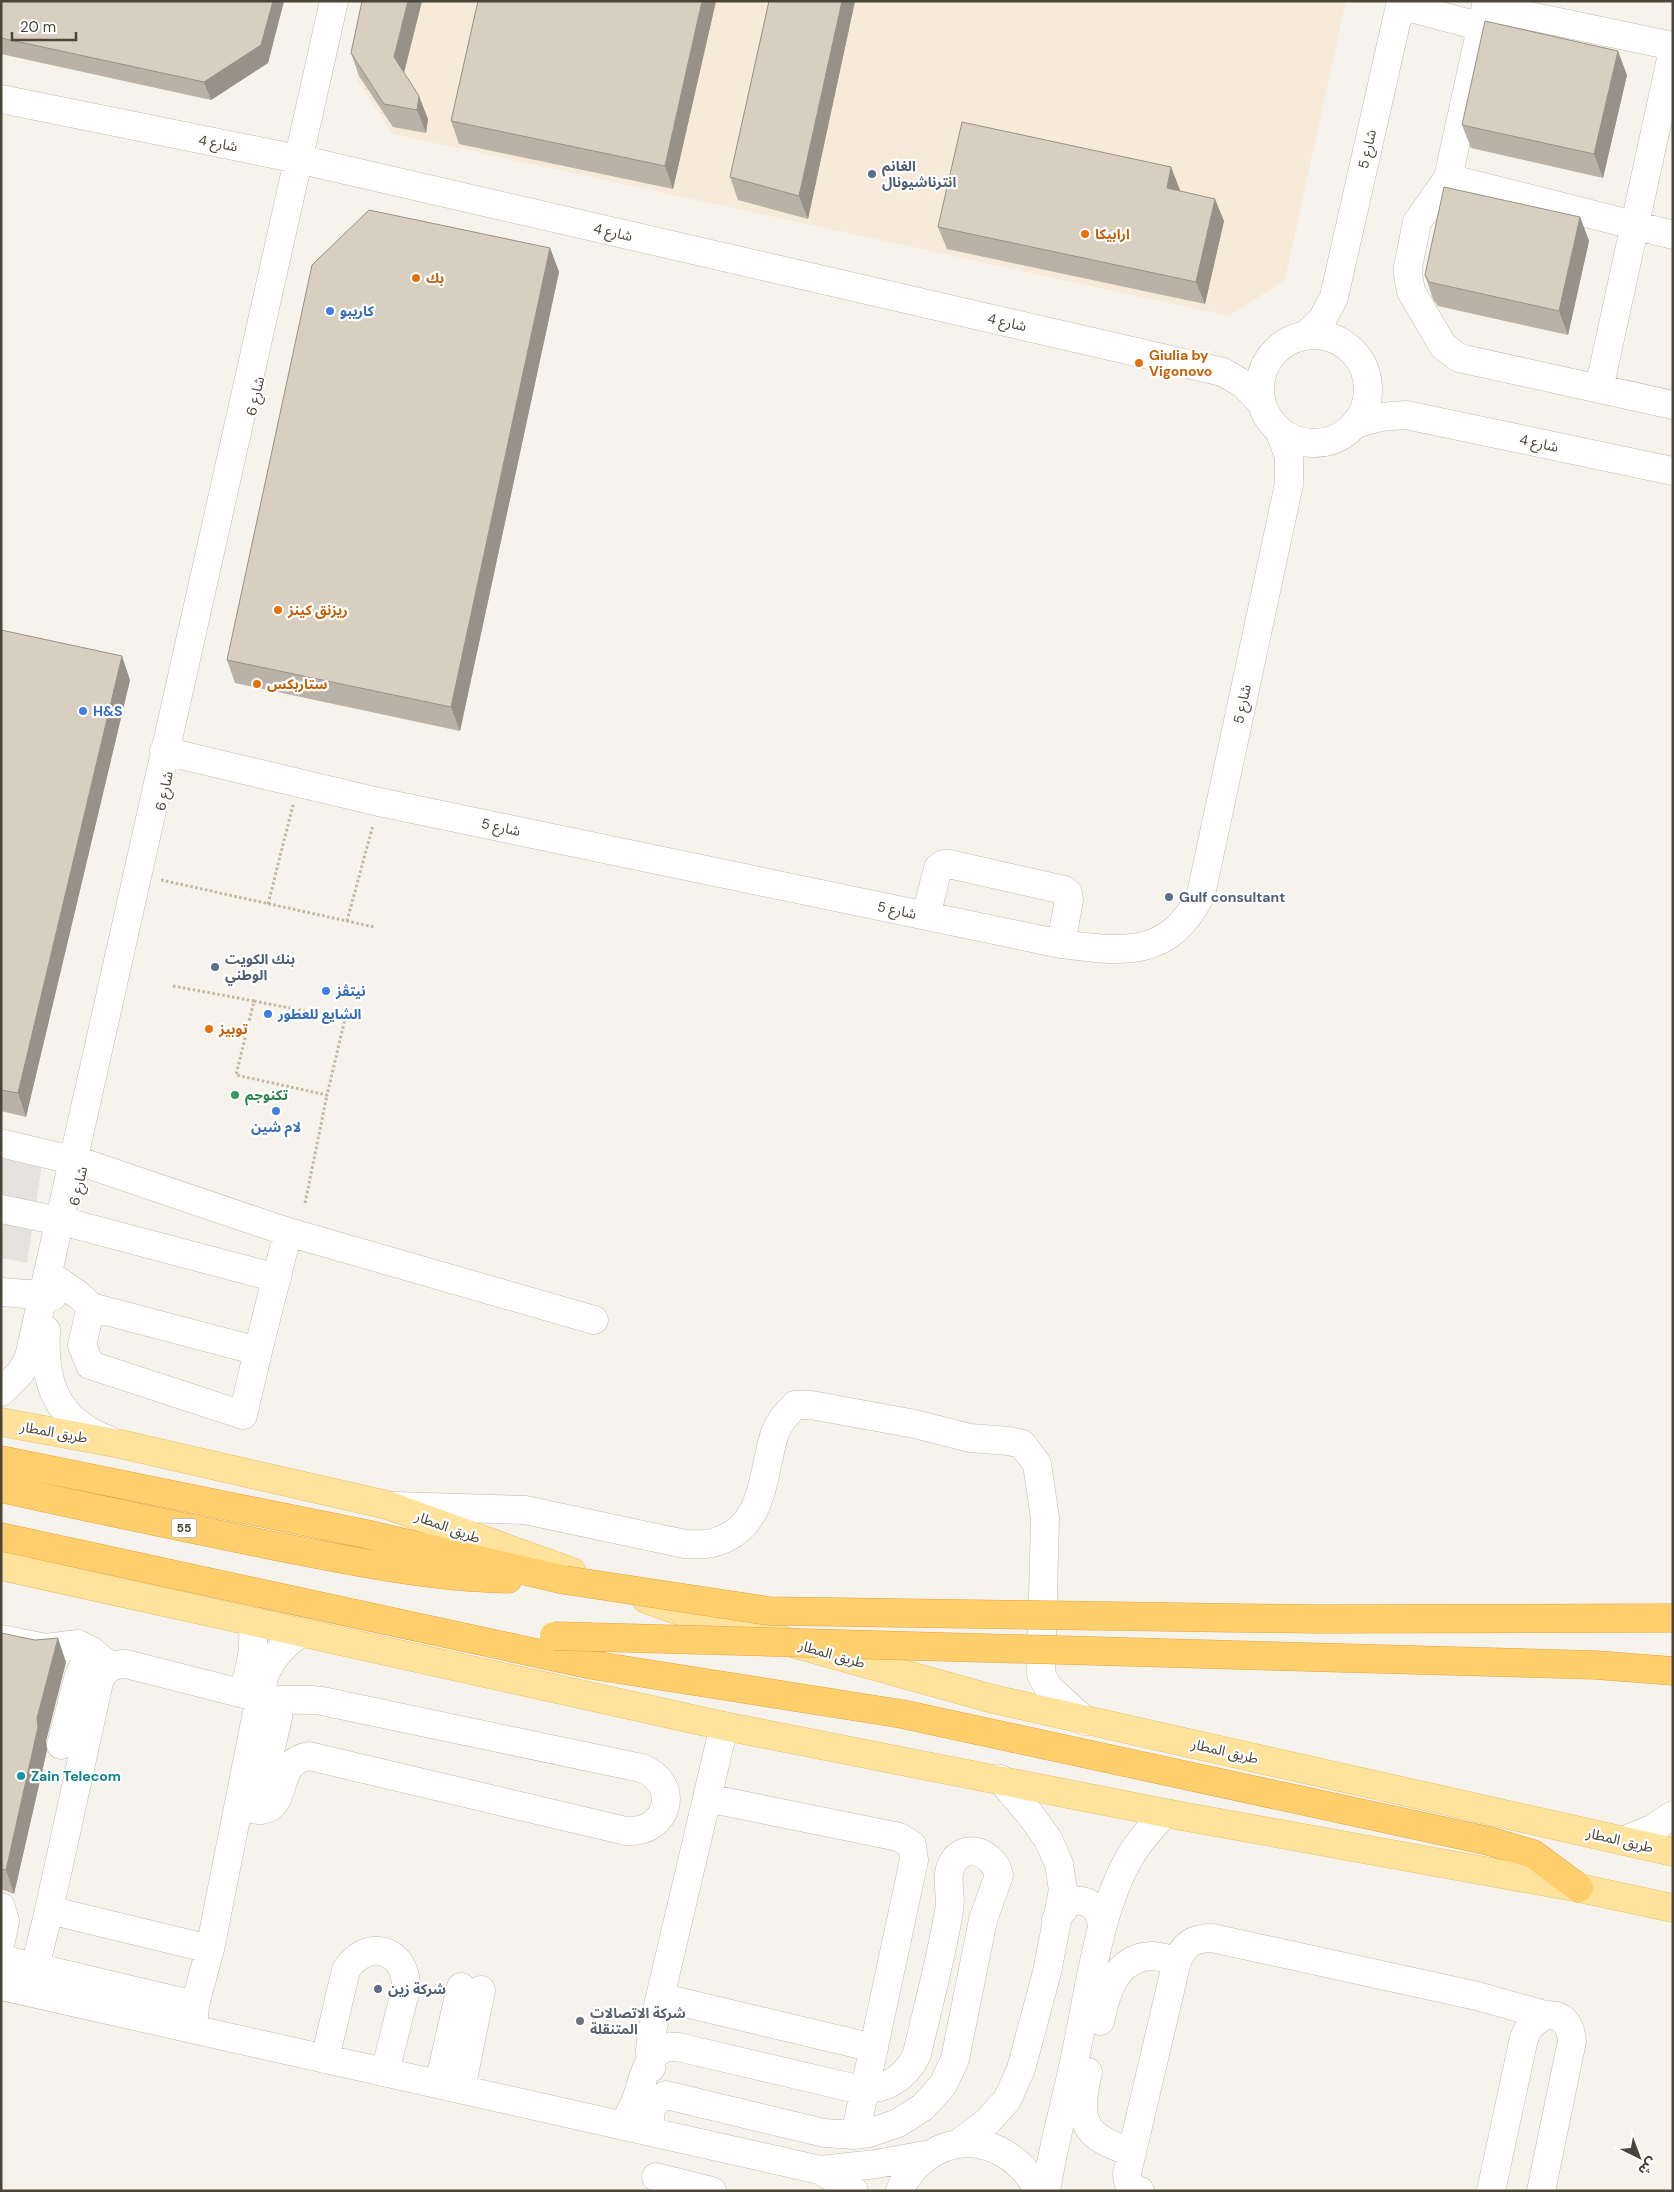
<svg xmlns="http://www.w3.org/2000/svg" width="1674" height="2192" font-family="'DM Sans','Noto Sans Arabic',sans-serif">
<rect width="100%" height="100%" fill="#f6f3ec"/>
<path fill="#f7ead8" d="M373 1H1346L1285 280 1229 316 393 134 356 78Z"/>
<path fill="#e5e3e0" d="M1 1134 45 1145 27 1263 1 1258Z"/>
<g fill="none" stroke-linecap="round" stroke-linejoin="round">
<defs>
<path id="minor" d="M1487 1 1448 178 1417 222 1408 267V275L1411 291 1443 346 1459 358 1673 405
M1400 5 1482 27
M1487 7 1673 46
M1 99 298 159 1223 372 1243 384 1260 401
M1448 178 1673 235
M1306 335 1322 320 1334 297 1401 1
M1260 389a54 54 0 1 1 108 0a54 54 0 1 1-108 0Z
M1599 389 1673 50
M1355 424 1380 417 1406 415 1673 471
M164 751 379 802 1061 944C1122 952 1170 959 1201 894L1289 484V457L1280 432
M926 916 938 868 944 864H949L1064 890 1068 893 1069 900 1061 944
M1 1143 84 1163 288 1232 594 1320
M1 1209 69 1223 277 1278
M57 1280 80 1296 91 1307 258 1351 288 1232
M1 1292 53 1296
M91 1307 82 1345 90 1365 243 1415 258 1351
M46 1330C43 1382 56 1421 109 1440
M1 1392 21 1372 29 1357 334 1
M394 1506 525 1510 685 1544C694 1544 704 1545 712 1543 766 1529 761 1476 775 1433 779 1422 786 1414 795 1405H811L915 1424 970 1438 1009 1441 1022 1444 1037 1464 1045 1518 1041 1674 1048 1687 1085 1721
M1 1639 46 1648 78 1644 90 1650 111 1667
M243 1690C251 1668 256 1645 252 1622
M61 1745 79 1675 83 1667 98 1656
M260 1792 278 1718V1708L274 1701
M707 1798 899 1837 912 1845 914 1860 855 2135
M1623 1841 1652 1829 1673 1815
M1 1907 5 1921 1 1941
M49 1910 210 1949
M1056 1919 1069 1902C1088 1897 1102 1909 1102 1928
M1 1959 195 2005
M1 1986 820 2170 854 2191
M29 1992 49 1910 99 1682C104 1670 112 1663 126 1664L260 1698C281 1702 301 1698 322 1701L641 1768C682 1783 669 1834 626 1831L309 1756C272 1762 290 1806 262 1810 254 1810 246 1808 239 1806
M660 1997 874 2048
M1100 2021C1106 1993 1115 1958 1151 1956 1159 1956 1169 1959 1177 1961
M193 2029 195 2005 210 1949 264 1677C271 1658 284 1644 301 1633
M325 2059 346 1970C367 1937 407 1949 406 1988L385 2072
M651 2068 650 2050 652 2031 724 1726
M1088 2072C1076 2121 1083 2137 1132 2152
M439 2084 461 1987
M461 2089 481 1990
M623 2126C628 2116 634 2107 637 2097 645 2074 648 2044 678 2047L857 2089C885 2091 906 2078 917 2054 928 2006 941 1959 949 1911 952 1897 946 1881 950 1869 959 1840 993 1850 999 1875L983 1920 955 2059 943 2085 923 2107 898 2123 869 2133 855 2135 824 2133 666 2095C648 2102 649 2116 652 2132
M958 2144 987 2122 1007 2100 1021 2069 1047 1972 1063 1890 1059 1864 1048 1839 1029 1813 1000 1779
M820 2170 876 2164 931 2154
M656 2177 712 2191
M900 2191C904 2179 913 2168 923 2160 963 2127 1017 2146 1038 2191
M1046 2191C1053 2145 1066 2102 1075 2057 1089 1994 1098 1910 1131 1855 1140 1840 1153 1826 1165 1813
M1140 2191C1130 2188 1127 2184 1127 2173L1177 1961C1185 1944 1193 1938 1212 1938L1477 1996 1545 2015
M1491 2191 1524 2038C1536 2008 1569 2006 1572 2041L1541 2191"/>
<path id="major" d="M1 1422 120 1444 387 1505 572 1572
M1 1566 724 1726 1165 1813 1579 1888 1673 1908
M646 1599 691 1615 993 1699 1673 1852"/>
<path id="highway" d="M1 1460 366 1534 565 1580
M1 1488C89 1508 177 1526 265 1544 346 1560 426 1577 508 1579
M1 1537 592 1665 902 1714 1489 1841 1533 1854 1579 1888"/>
</defs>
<use href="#minor" stroke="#c2bbae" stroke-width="29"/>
<use href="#major" stroke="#e6c16a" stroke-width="29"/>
<use href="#highway" stroke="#e0a43c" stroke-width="29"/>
<path stroke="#c4b79f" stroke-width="3" stroke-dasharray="2.5 2.5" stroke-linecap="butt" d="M161 880 374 927
M268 904 293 805
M347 921 373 825
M173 986 254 1001 236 1075 327 1095 345 1019 254 1001
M305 1203 327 1095"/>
<use href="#minor" stroke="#fff" stroke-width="28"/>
<use href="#major" stroke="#ffe39c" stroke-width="28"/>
<use href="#highway" stroke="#ffcf6e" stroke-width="28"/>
<defs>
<path id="highway-bridge" d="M565 1580 769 1611 1314 1619 1673 1618
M554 1636 1596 1665 1673 1671"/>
</defs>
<use href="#highway-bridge" stroke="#e0a43c" stroke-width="29" stroke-linecap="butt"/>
<use href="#highway-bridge" stroke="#ffcf6e" stroke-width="28"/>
</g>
<path fill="#bab2a6" d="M1 1H284L268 63 211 100 1 54Z
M362 1H422L404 73 428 119 426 133 393 127 359 76 351 53Z
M478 1H716L673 189 459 144 451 121Z
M769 1H855L808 219 738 200 730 177Z
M1627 75 1603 178 1471 148 1462 125Z
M1171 167 1180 191 1224 221 1205 304 947 249 938 227Z
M1580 217 1589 241 1568 335 1438 306 1433 299 1425 275Z
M550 248 559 272 460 731 235 683 227 660Z
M1 630 130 680 26 1117 1 1111Z
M1 1633 66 1662 46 1741 47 1750 14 1894 1 1889Z"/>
<path fill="#979187" d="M273 1H284L268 63 211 100 204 82Z
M408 1H422L402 80 394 57Z
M702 1H716L673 189 665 166Z
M842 1H855L808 219 799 196Z
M1618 51 1627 75 1603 178 1594 154Z
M419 96 428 119 426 133 417 110Z
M1171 167 1180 190 1175 211 1167 188Z
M1215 199 1224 221 1205 304 1196 282Z
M1580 217 1589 241 1568 335 1559 311Z
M550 248 559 272 460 731 451 707Z
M122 656 130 680 26 1117 18 1093Z
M58 1638 66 1662 46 1741 47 1750 14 1894 6 1870 37 1718Z"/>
<path fill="#d8cfc1" stroke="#979187" d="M1 1H273L261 45 204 82 1 38Z
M362 1H408L394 57 419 96 417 110 384 104 351 53Z
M478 1H702L665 166 451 121Z
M769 1H842L799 196 730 177Z
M1485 21 1618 51 1594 154 1462 125Z
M962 122 1171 167 1167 188 1215 199 1196 282 938 227Z
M1444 187 1580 217 1559 311 1429 282 1425 275Z
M369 210 550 248 451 707 227 660 312 265Z
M1 630 122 656 18 1093 1 1090Z
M1 1633 35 1640 58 1638 37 1718 38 1727 6 1870 1 1869Z"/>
<g fill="#5c6f8a" stroke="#fff" stroke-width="2">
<circle cx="872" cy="174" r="5"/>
<circle cx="1169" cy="897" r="5"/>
<circle cx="215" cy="967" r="5"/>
<circle cx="378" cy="1989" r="5"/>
</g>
<g fill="#e8710a" stroke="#fff" stroke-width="2">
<circle cx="1085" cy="234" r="5"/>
<circle cx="416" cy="278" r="5"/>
<circle cx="1139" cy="363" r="5"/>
<circle cx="278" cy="610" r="5"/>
<circle cx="257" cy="684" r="5"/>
<circle cx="209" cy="1029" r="5"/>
</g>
<g fill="#3f7fe0" stroke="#fff" stroke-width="2">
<circle cx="330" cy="311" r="5"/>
<circle cx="83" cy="711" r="5"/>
<circle cx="326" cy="991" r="5"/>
<circle cx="268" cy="1014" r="5"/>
<circle cx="276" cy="1111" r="5"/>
</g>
<circle fill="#2e9e5b" stroke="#fff" stroke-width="2" cx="235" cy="1095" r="5"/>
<circle fill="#0f9aa8" stroke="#fff" stroke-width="2" cx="21" cy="1776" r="5"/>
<circle fill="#6b7280" stroke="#fff" stroke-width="2" cx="580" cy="2021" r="5"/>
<g text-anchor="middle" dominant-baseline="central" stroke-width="4.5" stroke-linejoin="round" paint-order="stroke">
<rect fill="#fff" stroke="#817c74" stroke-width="1" x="171.5" y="1518.5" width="25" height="19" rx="4"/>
<g font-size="12" font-weight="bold" fill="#4b4439">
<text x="184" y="1528">55</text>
</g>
<g font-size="14" fill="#4b4439" stroke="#fff">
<text transform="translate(218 143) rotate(11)">شارع 4</text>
<text transform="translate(1367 149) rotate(-77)">شارع 5</text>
<text transform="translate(613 232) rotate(13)">شارع 4</text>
<text transform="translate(1007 322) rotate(13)">شارع 4</text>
<text transform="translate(255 396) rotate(-77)">شارع 6</text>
<text transform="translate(1539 443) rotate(12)">شارع 4</text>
<text transform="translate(1242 704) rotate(-78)">شارع 5</text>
<text transform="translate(164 791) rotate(-78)">شارع 6</text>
<text transform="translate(501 827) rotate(12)">شارع 5</text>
<text transform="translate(897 910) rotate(12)">شارع 5</text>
<text transform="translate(78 1186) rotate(-77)">شارع 6</text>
<text transform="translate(54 1432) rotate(10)">طريق المطار</text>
<text transform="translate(448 1527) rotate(20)">طريق المطار</text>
<text transform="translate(832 1654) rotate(16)">طريق المطار</text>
<text transform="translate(1225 1751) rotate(13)">طريق المطار</text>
<text transform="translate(1620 1840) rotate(13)">طريق المطار</text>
</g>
<g font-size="14" font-weight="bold" fill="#4e5e75" stroke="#fff" text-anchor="start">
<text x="882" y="166">الغانم<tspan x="882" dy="16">انترناشيونال</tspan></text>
<text x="1179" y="897">Gulf consultant</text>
<text x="225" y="959">بنك الكويت<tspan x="225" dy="16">الوطني</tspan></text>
<text x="388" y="1989">شركة زين</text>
</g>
<g font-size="14" font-weight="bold" fill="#c56008" stroke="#fff" text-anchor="start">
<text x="1095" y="234">ارابيكا</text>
<text x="426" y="278">بك</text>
<text x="1149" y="355">Giulia by<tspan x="1149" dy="16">Vigonovo</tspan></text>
<text x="288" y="610">ريزنق كينز</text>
<text x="267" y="684">ستاربكس</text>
<text x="219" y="1029">توبيز</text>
</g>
<g font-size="14" font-weight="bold" fill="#366cbe" stroke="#fff" text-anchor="start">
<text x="340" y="311">كاريبو</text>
<text x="93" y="711">H&amp;S</text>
<text x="336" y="991">نيتڤز</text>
<text x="278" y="1014">الشايع للعطور</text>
<text x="276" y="1127" text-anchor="middle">لام شين</text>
</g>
<g font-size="14" font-weight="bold" fill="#27864d" stroke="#fff" text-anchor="start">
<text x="245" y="1095">تكنوجم</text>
</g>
<g font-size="14" font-weight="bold" fill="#0d838f" stroke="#fff" text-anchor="start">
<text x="31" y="1776">Zain Telecom</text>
</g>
<g font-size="14" font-weight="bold" fill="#5b616d" stroke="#fff" text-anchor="start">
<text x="590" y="2013">شركة الاتصالات<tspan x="590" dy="16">المتنقلة</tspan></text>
</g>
</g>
<rect width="1674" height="2192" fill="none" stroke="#4b4439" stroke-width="5"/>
<g transform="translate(1639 2157) rotate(138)" stroke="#ffffff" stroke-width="4" paint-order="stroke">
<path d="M0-4L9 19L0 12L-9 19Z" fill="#4b4439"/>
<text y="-8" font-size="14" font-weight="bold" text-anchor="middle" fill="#4b4439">ش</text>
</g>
<path d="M12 32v8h64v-8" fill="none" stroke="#4b4439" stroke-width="2.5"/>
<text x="20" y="32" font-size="15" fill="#4b4439" stroke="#ffffff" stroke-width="4" paint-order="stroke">20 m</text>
</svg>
